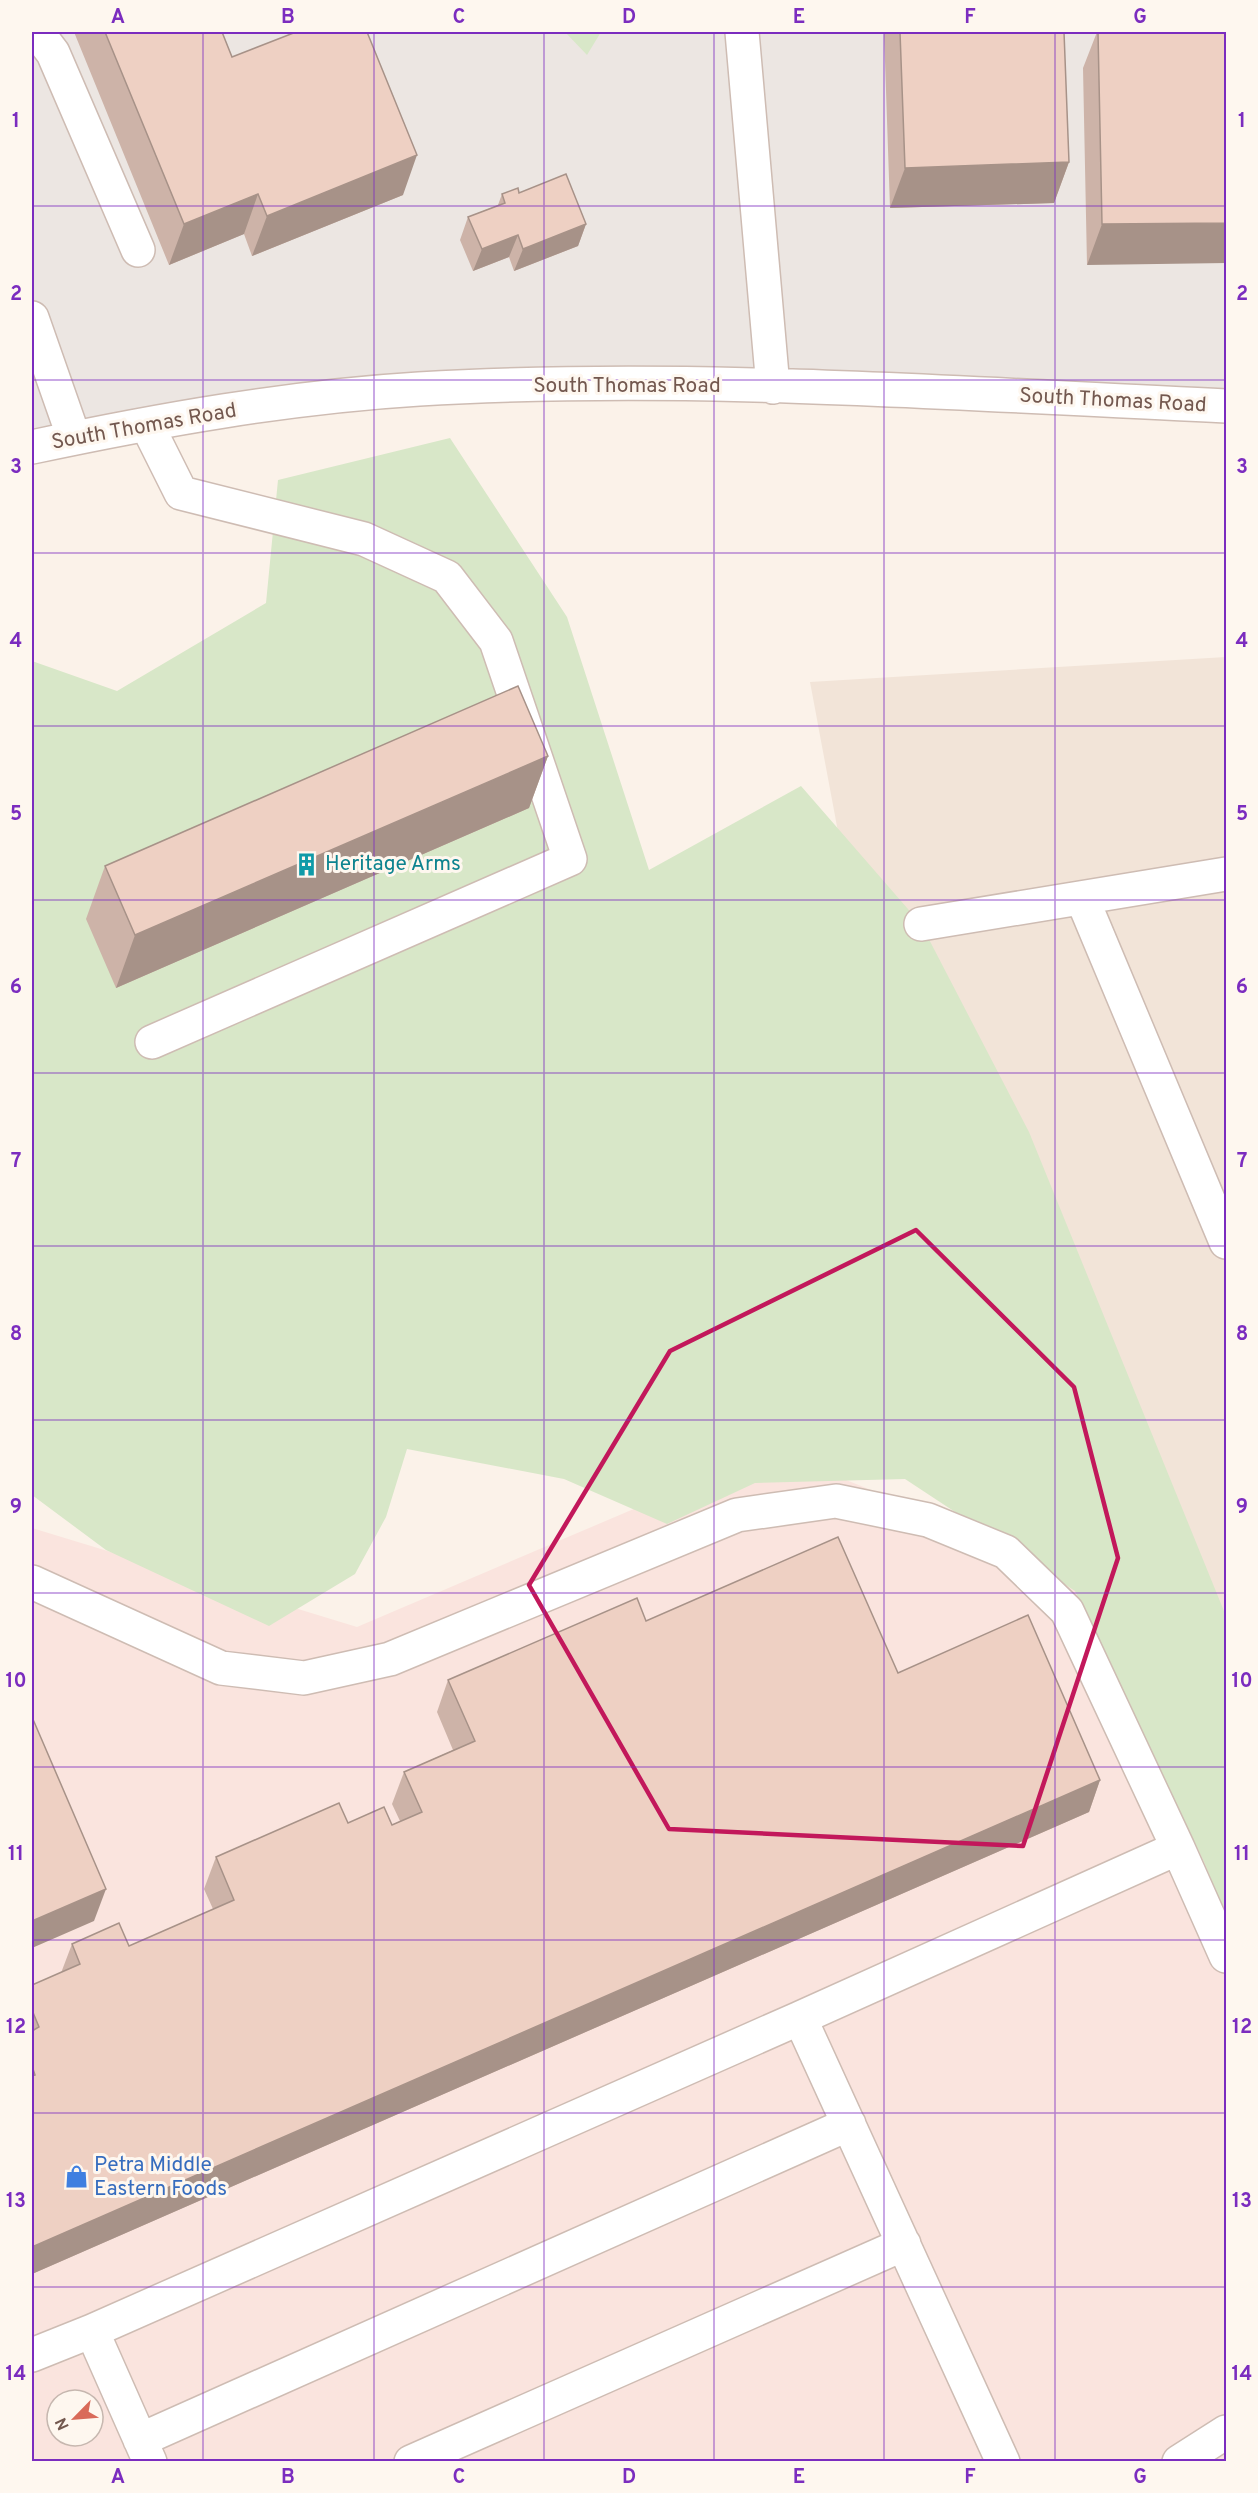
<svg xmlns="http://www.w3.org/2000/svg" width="1258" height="2493" font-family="Overpass,sans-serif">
<rect width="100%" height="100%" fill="#fbf2e9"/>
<path fill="#f2e4d8" d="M1226 657V1761L864 971 810 682Z"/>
<path fill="#fae4de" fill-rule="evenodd" d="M772 1450 1091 1579 1226 1888V2461H32V1528L357 1627ZM57 2400H93V2436H57Z"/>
<path fill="#ece6e2" d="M32 32H1226V406L528 385 32 447Z"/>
<path fill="#d8e7c8" d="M565 32H601L587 55Z
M450 438 567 617 649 870 801 786 921 924 1029 1132 1226 1616V1916L1204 1862 1075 1591 905 1479 755 1483 667 1524 564 1479 407 1449 386 1517 355 1574 269 1626 106 1550 32 1495V661L117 691 266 603 278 480Z"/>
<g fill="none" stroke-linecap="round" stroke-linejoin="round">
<defs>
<path id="minor" d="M37 32 53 53 138 250
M742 32 773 387
M32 318 74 438
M147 425 181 493 364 539 447 577 496 641 570 859 152 1042
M32 447C159 420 289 397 419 389 688 373 958 394 1226 406
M1082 898 1226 1242
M921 924 1226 874
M32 1582 221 1668 304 1678 390 1659 737 1515 836 1501 928 1520 1006 1552 1067 1611 1178 1848 800 2018
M1178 1848 1226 1956
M32 2355 92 2331
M140 2440 849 2124
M150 2462 92 2331 800 2018 1003 2462
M411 2462 904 2244
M1179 2462 1226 2432"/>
</defs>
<use href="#minor" stroke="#cebcb3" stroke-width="36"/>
<use href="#minor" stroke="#fff" stroke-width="33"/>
</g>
<path fill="#cdb3a8" d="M74 32H222L232 57 403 195 252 256 244 234 169 265Z
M884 32H1064L1069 162 1054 203 890 208Z
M1097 32H1227L1087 265 1083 68Z
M519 193 586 224 578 246 514 271 509 257 473 271 460 240 468 217 498 205 502 194Z
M548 756 529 808 116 988 86 919 105 866Z
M646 1621 898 1673 1100 1780 1089 1812 32 2274V1985L61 1973 72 1944 129 1946 213 1909 204 1889 216 1857 348 1823 392 1825 400 1821 392 1804 404 1772 453 1750 437 1712 448 1680Z"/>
<path fill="#a79288" d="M417 155 403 195 252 256 267 216Z
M1069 162 1054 203 890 208 905 168Z
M258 194 244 234 169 265 184 224Z
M1227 223V263L1087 265 1102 224Z
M586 224 578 246 514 271 523 249Z
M518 235 509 257 473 271 482 249Z
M548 756 529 808 116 988 135 935Z
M1100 1780 1089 1812 32 2274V2247Z
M106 1889 94 1921 32 1948V1921Z"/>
<path fill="#eed0c3" stroke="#a79288" stroke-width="1.5" d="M105 32H222L232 57 296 32H367L417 155 267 216 258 194 184 224Z
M900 32H1064L1069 162 905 168Z
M1098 32H1227V223L1102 224Z
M566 174 586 224 523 249 518 235 482 249 468 217 505 203 502 194 518 188 519 193Z
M518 686 548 756 135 935 105 866Z
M838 1537 898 1673 1028 1615 1100 1780 32 2247V2076L35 2075 32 2066V2031L39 2027 32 2010V1985L80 1964 72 1944 119 1923 129 1946 234 1900 216 1857 339 1803 348 1823 384 1807 392 1825 422 1812 404 1772 475 1741 448 1680 637 1598 646 1621Z
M32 1717 106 1889 32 1921Z"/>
<path fill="none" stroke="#c2185b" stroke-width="4.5" stroke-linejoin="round" d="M916 1230 1074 1387 1118 1558 1023 1846 669 1829 529 1585 670 1351Z"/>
<path fill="none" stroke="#7b2cbf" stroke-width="1.5" stroke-opacity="0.55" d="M203 32V2462M374 32V2462M544 32V2462M714 32V2462M884 32V2462M1055 32V2462M32 206H1226M32 380H1226M32 553H1226M32 726H1226M32 900H1226M32 1073H1226M32 1246H1226M32 1420H1226M32 1593H1226M32 1767H1226M32 1940H1226M32 2113H1226M32 2287H1226"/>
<defs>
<symbol id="building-bare" viewBox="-9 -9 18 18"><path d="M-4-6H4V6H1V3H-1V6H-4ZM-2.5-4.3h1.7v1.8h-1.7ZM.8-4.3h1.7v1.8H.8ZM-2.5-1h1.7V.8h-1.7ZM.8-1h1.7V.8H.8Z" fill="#0f9aa8" stroke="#fef7ef" stroke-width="2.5" paint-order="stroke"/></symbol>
<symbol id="shop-bare" viewBox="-9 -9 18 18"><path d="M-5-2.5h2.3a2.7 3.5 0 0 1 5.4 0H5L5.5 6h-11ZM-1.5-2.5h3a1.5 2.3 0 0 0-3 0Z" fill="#3f7fe0" stroke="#fef7ef" stroke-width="2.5" paint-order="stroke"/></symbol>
</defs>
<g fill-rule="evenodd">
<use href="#building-bare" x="290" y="848" width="33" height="33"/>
<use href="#shop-bare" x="60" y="2160" width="33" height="33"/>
</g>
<g text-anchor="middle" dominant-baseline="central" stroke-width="6" stroke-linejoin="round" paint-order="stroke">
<g font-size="21" fill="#73584f" stroke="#fef7ef">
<text x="627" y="386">South Thomas Road</text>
<text transform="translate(1113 401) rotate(3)">South Thomas Road</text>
<text transform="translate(144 427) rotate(-10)">South Thomas Road</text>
</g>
<g font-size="21" fill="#0d838f" stroke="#fef7ef" text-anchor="start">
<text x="325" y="864">Heritage Arms</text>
</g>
<g font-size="21" fill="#366cbe" stroke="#fef7ef" text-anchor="start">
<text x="94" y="2165">Petra Middle<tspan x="94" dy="24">Eastern Foods</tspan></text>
</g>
</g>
<rect width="1258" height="2493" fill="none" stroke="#fef7ef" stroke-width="66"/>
<g transform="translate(75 2418) rotate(245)"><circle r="28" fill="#fef7ef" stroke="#c6b7af" stroke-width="1.5"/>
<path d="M0-4.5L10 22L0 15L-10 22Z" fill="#d96a59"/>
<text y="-9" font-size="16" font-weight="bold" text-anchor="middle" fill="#73584f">N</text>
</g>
<rect x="33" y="33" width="1192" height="2427" fill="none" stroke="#7b2cbf" stroke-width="2"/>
<g font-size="20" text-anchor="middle" font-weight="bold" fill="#7b2cbf">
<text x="118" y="23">A</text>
<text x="288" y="23">B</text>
<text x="459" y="23">C</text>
<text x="629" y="23">D</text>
<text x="799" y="23">E</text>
<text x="970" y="23">F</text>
<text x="1140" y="23">G</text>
<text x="16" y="127">1</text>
<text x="1242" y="127">1</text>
<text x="16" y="300">2</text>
<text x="1242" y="300">2</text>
<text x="16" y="473">3</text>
<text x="1242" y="473">3</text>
<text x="16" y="647">4</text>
<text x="1242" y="647">4</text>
<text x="16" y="820">5</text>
<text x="1242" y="820">5</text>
<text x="16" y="993">6</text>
<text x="1242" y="993">6</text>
<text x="16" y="1167">7</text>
<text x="1242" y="1167">7</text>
<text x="16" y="1340">8</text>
<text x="1242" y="1340">8</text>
<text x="16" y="1513">9</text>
<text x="1242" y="1513">9</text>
<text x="16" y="1687">10</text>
<text x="1242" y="1687">10</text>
<text x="16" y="1860">11</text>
<text x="1242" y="1860">11</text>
<text x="16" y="2033">12</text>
<text x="1242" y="2033">12</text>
<text x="16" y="2207">13</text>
<text x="1242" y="2207">13</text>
<text x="16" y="2380">14</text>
<text x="1242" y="2380">14</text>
<text x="118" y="2483">A</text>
<text x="288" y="2483">B</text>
<text x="459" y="2483">C</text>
<text x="629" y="2483">D</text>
<text x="799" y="2483">E</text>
<text x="970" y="2483">F</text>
<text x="1140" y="2483">G</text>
</g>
</svg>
